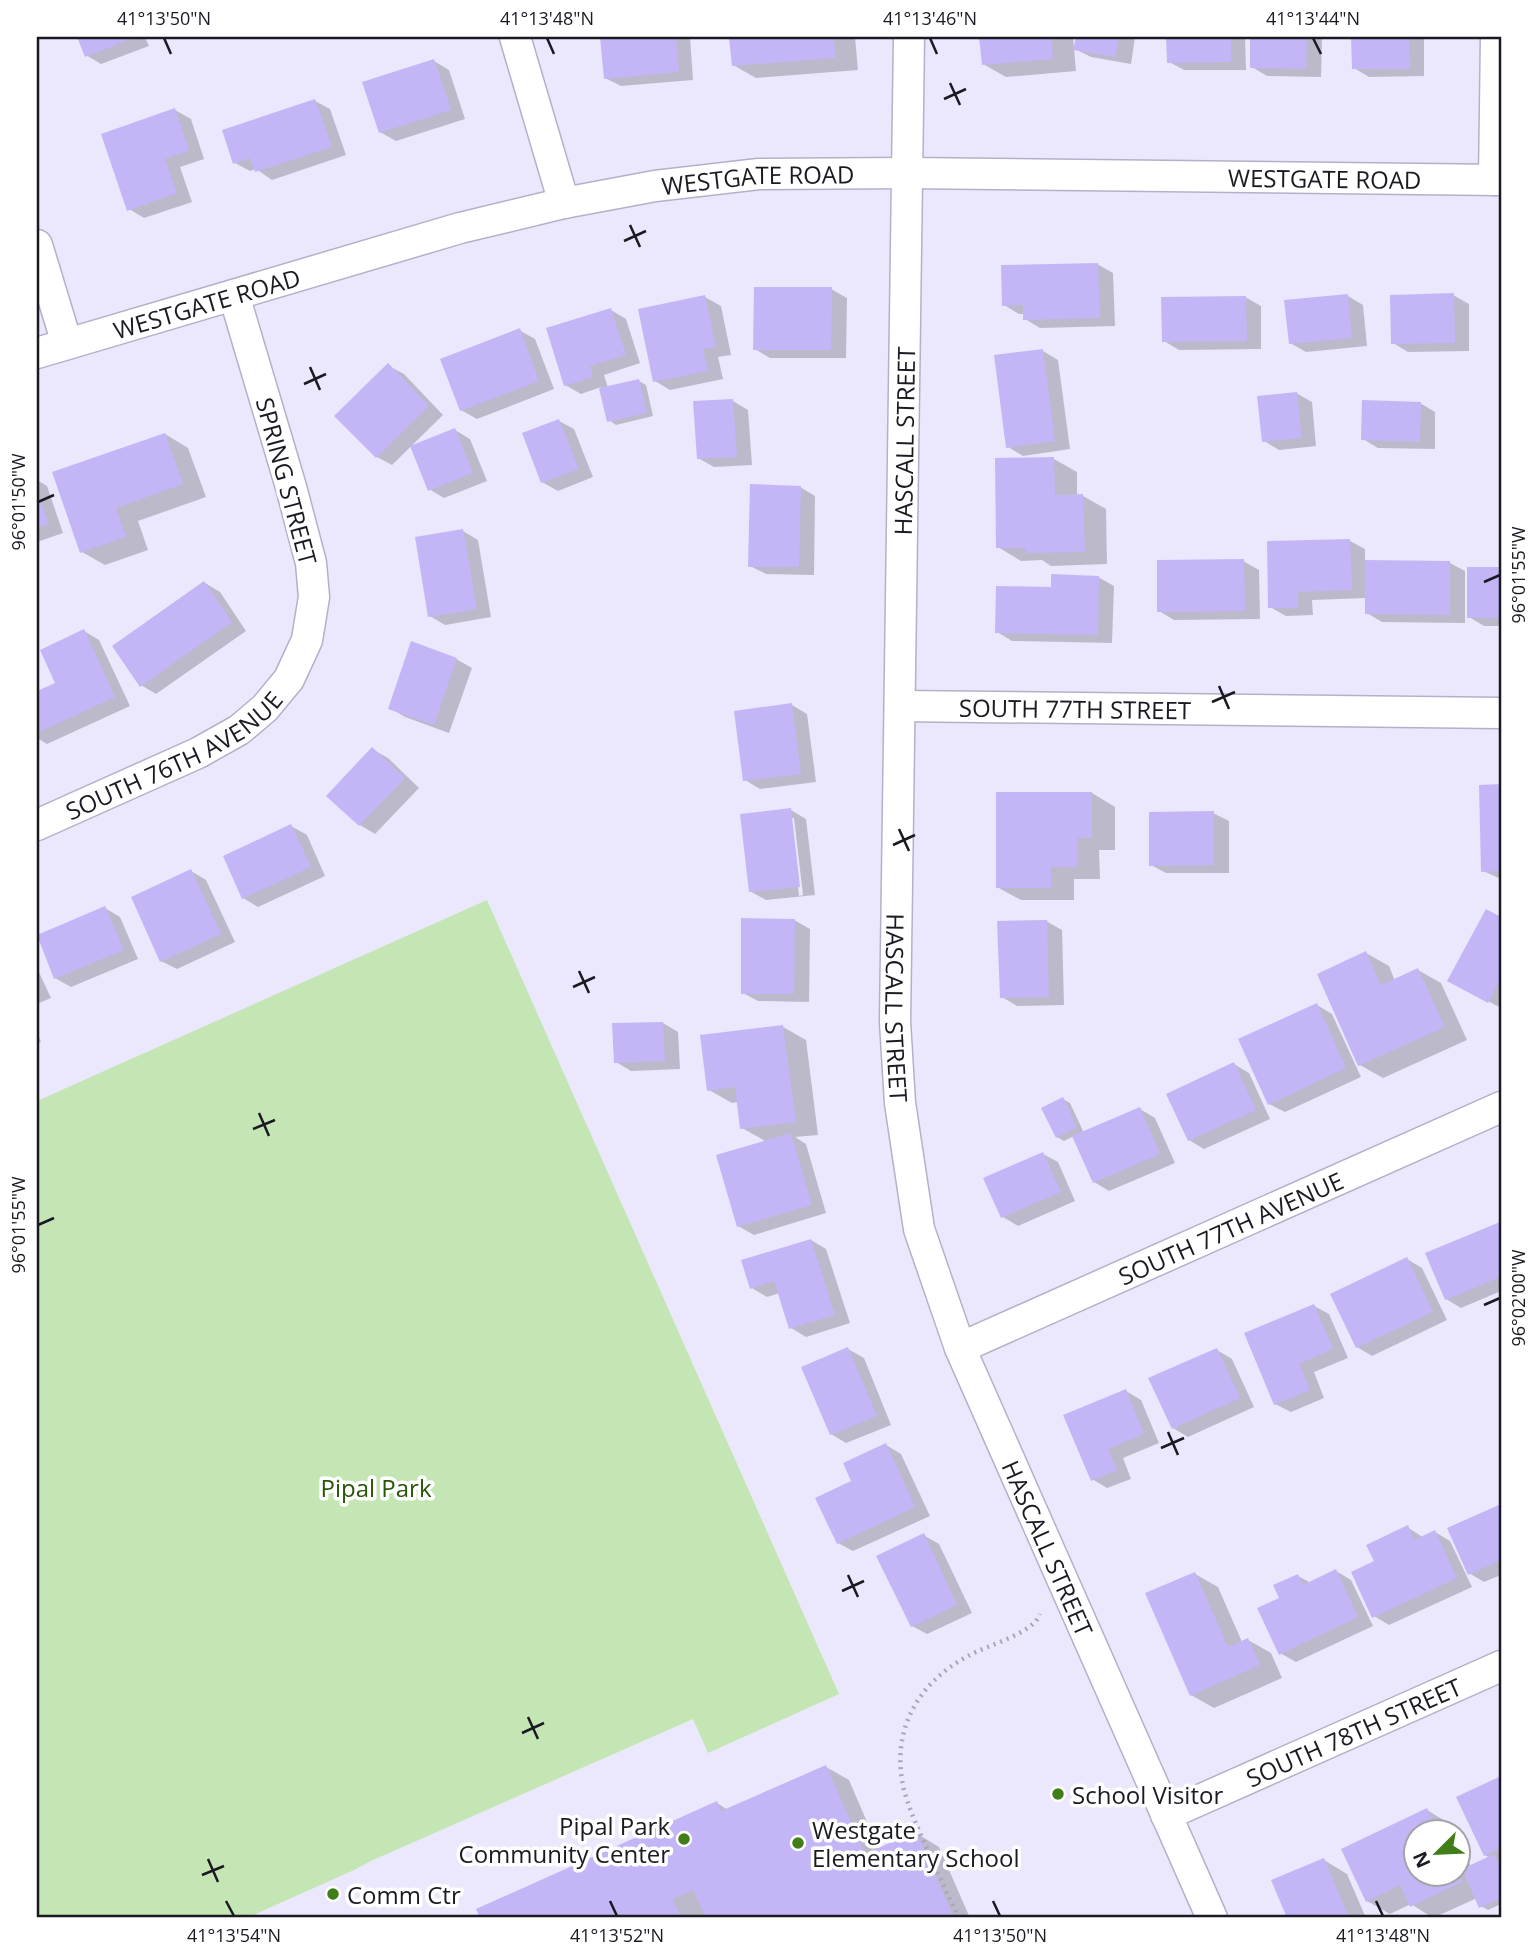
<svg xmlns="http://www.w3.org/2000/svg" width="1538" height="1955" font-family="'Open Sans',sans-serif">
<rect width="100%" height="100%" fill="#ebe8fd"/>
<path fill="#c4e6b4" d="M487 900 839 1694 708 1753 693 1719 373 1860 354 1870 247 1918H37V1101Z"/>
<path fill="#0003" fill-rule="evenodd" d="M79 37H145L149 46 101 64 86 55Z
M601 37H690L693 80 621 86 605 78Z
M731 37H855L858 70 756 78 733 65Z
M981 37H1073L1076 71 1006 77 983 64Z
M1077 37H1135L1131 64 1091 57 1075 49Z
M1168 37H1245L1246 70H1184L1169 62Z
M1252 37H1322L1321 77 1267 76 1252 67Z
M1353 37H1424V76L1369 77 1354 68Z
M434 61 449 70 465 119 396 141 380 132Z
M315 101 330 109 346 155 272 180 256 169 250 171 235 163Z
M175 110 191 119 204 159 180 167 192 202 144 218 129 209Z
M1097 264 1113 273 1115 326 1040 328 1025 319 1024 314H1019L1004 305Z
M831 289 847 298 846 358H770L755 349Z
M1453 295 1469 304V351L1408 352 1393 343Z
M1348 296 1363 305 1367 346 1306 352 1290 343Z
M705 297 721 306 731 355 718 357 723 379 670 390 655 381Z
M1245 297 1261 306V349L1179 350 1164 341Z
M611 310 626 319 640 363 604 375 608 388 639 381 646 385 653 416 616 425 609 420 601 387 581 394 565 385Z
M519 330 535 339 554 389 477 419 461 410Z
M1043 351 1058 360 1070 449 1023 456 1008 447Z
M389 366 404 374 443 415 392 465 377 457Z
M1296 393 1312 402 1316 446 1279 450 1264 441Z
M733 401 748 410 752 465 714 467 698 458Z
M1420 403 1435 412V449L1378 448 1363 439Z
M559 421 574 429 593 477 558 491 542 482Z
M455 430 470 439 487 481 444 498 429 489Z
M165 434 188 448 206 497 138 521 148 550 105 565 82 552Z
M1054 459 1077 472V496H1083L1106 509 1107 564 1051 566 1042 560 1021 561 998 547Z
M37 480 47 486 63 533 37 542Z
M800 487 815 496 814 575 766 574 750 566Z
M463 531 478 540 491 617 445 625 430 616Z
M1350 541 1365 549V562L1450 563 1465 571V623L1382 622 1367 613V598L1312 600 1313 615 1286 616 1270 607Z
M1243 561 1259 570 1260 619 1174 620 1159 611Z
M1469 569H1501V626H1484L1469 617Z
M1098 577 1114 586 1112 643 1012 641 997 632 1053 589Z
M205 583 220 592 246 631 156 694 141 685Z
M84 631 99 640 130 706 47 744 37 738V693L57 683Z
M456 659 472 668 449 733 405 717 390 708Z
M792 705 807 714 816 782 760 789 745 780Z
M372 749 388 758 419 788 375 834 360 825 329 796Z
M1481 786H1501V879L1483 871Z
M1092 793 1115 807V850H1099L1100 879H1074V900H1021L997 887Z
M791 810 806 819 815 895 766 900 750 891ZM791 818H794L803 895 799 896Z
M1213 813 1229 821V873H1166L1151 865Z
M291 826 307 835 325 876 258 907 243 898Z
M191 871 206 880 235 942 177 969 161 961Z
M105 908 120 917 138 959 71 987 55 978Z
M1486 911 1501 919V1008L1465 989Z
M794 920 810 929 809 1002 758 1001 743 993Z
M1046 921 1062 930 1064 1005 1017 1006 1002 997Z
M1366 953 1389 966 1395 981 1418 970 1441 983 1467 1040 1383 1078 1360 1065Z
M37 968 51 998 37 1004Z
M1317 1005 1332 1014 1361 1077 1285 1112 1269 1104Z
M663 1023 678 1032 680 1069 631 1071 616 1062Z
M783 1027 806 1040 818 1135 795 1137 806 1144 826 1213 754 1235 738 1226 767 1142 742 1128 738 1102 732 1103 709 1090Z
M37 1032 41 1042 37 1044Z
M1234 1064 1249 1073 1270 1119 1204 1149 1189 1140Z
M1063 1099 1070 1103 1084 1133 1140 1109 1155 1118 1175 1163 1109 1191 1094 1182 1074 1136 1064 1141 1057 1137Z
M1043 1154 1058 1162 1075 1201 1018 1226 1003 1217Z
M1499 1224 1501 1291 1461 1308 1446 1299Z
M811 1240 826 1249 850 1323 806 1337 791 1328 780 1293 767 1297 752 1288Z
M1407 1259 1422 1268 1447 1320 1372 1356 1357 1347Z
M1314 1306 1329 1314 1348 1358 1314 1372 1324 1398 1291 1412 1275 1404Z
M848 1349 864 1358 891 1425 846 1443 831 1434Z
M1217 1350 1232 1359 1254 1407 1188 1437 1173 1428Z
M1126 1391 1141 1400 1159 1443 1123 1458 1131 1479 1107 1488 1092 1479Z
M886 1445 901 1454 930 1516 853 1551 838 1543 853 1481Z
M1501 1506V1575L1484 1582 1469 1573 1450 1528Z
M1407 1527 1424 1538 1435 1532 1450 1541 1472 1587 1389 1625 1374 1616 1376 1562Z
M923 1535 939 1544 972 1613 927 1634 912 1626Z
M1336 1571 1351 1580 1373 1626 1296 1662 1280 1653 1282 1599 1298 1576 1311 1583Z
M1195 1574 1218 1587 1242 1642 1248 1640 1271 1653 1282 1678 1214 1708 1191 1695Z
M826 1767 849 1780 879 1850 916 1833 939 1847 970 1918H708L706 1915 703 1918H482L479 1910 717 1803 728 1810Z
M1501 1778V1904L1488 1910 1481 1906 1477 1898 1433 1918 1411 1904 1390 1914 1367 1901 1427 1810 1450 1824 1455 1832H1416V1874H1458V1839L1471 1867 1490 1858 1485 1855 1458 1798Z
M1324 1860 1347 1874 1366 1918H1289L1274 1881Z"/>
<path fill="#c4b6f6" d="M77 37H136L85 57Z
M600 37H676L679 72 604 79Z
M729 37H834L836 58 732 66Z
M979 37H1051L1053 59 982 65Z
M1076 37H1119L1115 57 1073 50Z
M1166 37H1231V62L1167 63Z
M1250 37H1307L1306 69 1250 68Z
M1351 37H1409L1410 69H1352Z
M434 59 451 110 379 133 362 82Z
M315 99 332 147 255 172 250 158 233 164 222 130Z
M175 108 189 151 165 159 177 193 127 211 101 134Z
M1098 263 1100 318 1023 320V305L1002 306 1001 265Z
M754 287H832L831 350H753Z
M1454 293 1455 343 1391 344 1390 295Z
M1348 294 1352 338 1289 344 1284 300Z
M705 295 716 347 703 349 708 371 653 382 638 309Z
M1246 296 1247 341 1162 342 1161 297Z
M611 308 626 355 590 366 593 377 564 386 546 328Z
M520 328 539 381 460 411 440 359Z
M1043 349 1055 441 1006 448 994 355Z
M388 363 429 406 376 458 334 416Z
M639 379 647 413 607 422 599 388Z
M1297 392 1302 438 1262 442 1257 396Z
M733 399 737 457 697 459 693 401Z
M1362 400 1421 402 1420 442 1361 440Z
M559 419 579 469 541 483 522 433Z
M455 428 473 473 428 491 410 446Z
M165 433 183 484 116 508 126 537 80 553 52 472Z
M1054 457 1055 495 1083 494 1085 552 1026 553V548H996L995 458Z
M750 484 801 486 799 567H748Z
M37 491 49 524 37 528Z
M463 529 477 609 428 617 415 537Z
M1350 539 1352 590 1298 592V608H1268L1267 541Z
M1244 559 1245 611 1157 612V560Z
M1365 560 1450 561V615L1365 614Z
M1467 567H1501V618H1467Z
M1051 574 1099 576 1098 635 995 633 996 586 1051 587Z
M204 581 232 622 140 687 112 646Z
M84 629 115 697 37 733V691L55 683 40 650Z
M411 641 457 658 434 725 388 709Z
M792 703 801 774 743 781 734 711Z
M372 747 405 778 359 826 326 796Z
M1501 784V871L1481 872 1479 785Z
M996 792H1092V838H1077V867H1051V888H996Z
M791 808 800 887 749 892 740 814Z
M1214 811V865L1149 866V812Z
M291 824 311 867 242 899 223 856Z
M191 869 221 934 160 962 131 897Z
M105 906 124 950 54 979 37 935Z
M1486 909 1501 917V978L1488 1003 1447 981Z
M741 918 795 919 794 994H741Z
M1047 920 1049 997 1000 998 997 921Z
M1366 951 1381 985 1418 968 1445 1027 1358 1066 1317 974Z
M1317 1003 1346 1068 1268 1105 1238 1039Z
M663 1022 665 1061 614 1063 612 1023Z
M783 1025 796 1122 740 1129 735 1087 707 1091 700 1035Z
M1234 1062 1256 1110 1188 1141 1166 1094Z
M1063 1097 1077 1127 1056 1138 1041 1108Z
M1140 1107 1160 1154 1093 1183 1072 1136Z
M791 1133 812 1205 737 1227 716 1155Z
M1043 1152 1061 1192 1001 1218 983 1178Z
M1500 1222 1501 1277 1445 1300 1425 1253Z
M811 1239 835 1315 789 1329 774 1281 750 1289 741 1260Z
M1407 1257 1433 1312 1356 1348 1330 1294Z
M1314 1304 1333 1349 1299 1364 1310 1390 1274 1405 1244 1333Z
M848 1347 877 1416 830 1435 801 1367Z
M1217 1348 1240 1398 1172 1429 1148 1378Z
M1126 1389 1144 1434 1108 1449 1117 1470 1091 1481 1063 1415Z
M886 1443 915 1507 837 1544 815 1498 851 1481 843 1463Z
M1501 1504V1560L1468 1575 1447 1528Z
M1408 1525 1414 1540 1435 1530 1457 1578 1372 1618 1351 1572 1374 1561 1366 1545Z
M924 1533 957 1605 911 1627 876 1556Z
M1336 1569 1358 1617 1279 1655 1257 1608 1279 1598 1273 1585 1298 1574 1303 1585Z
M1195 1572 1228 1647 1248 1638 1260 1665 1190 1696 1145 1593Z
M826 1765 865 1854 916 1831 954 1918H706L693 1890 673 1899 681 1918H480L476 1909 717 1801 721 1811Z
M1501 1776V1848L1484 1856 1456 1797Z
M1427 1808 1439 1832H1416V1874H1458L1462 1882 1410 1907 1400 1885 1366 1902 1341 1849Z
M1494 1854 1501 1870V1898L1479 1908 1462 1869Z
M1324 1858 1349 1918H1287L1271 1880Z"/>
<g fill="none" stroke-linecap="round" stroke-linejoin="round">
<defs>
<g id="minor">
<path d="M515 37 564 203"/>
<path id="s1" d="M909 37 895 1022 900 1103 919 1229 960 1348 1212 1918"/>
<path d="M1494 180 1496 37"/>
<path d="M37 245 67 344"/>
<path id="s2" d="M37 353 460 228 564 203 655 186 759 174 907 173 1501 180"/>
<path id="s3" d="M900 706 1501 713"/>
<path id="s4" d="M37 825 198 753 239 730 265 708 289 679 307 640 314 597 311 563 291 487 234 295"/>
<path id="s5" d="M960 1348 1501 1107"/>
<path id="s6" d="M1166 1815 1501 1666"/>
</g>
</defs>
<use href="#minor" stroke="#b4b0c9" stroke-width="33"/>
<path stroke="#a8a6b7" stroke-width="4.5" stroke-dasharray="2 5" stroke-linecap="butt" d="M960 1918C949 1900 941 1879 932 1860 922 1837 911 1815 904 1790 890 1732 917 1683 968 1656 987 1645 1033 1634 1040 1614"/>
<use href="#minor" stroke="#fff" stroke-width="30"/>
</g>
<path fill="none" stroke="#1b1922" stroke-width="2.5" d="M164 38 171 54M547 38 554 54M930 38 937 54M1313 38 1321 54M950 83 960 105M944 99 966 89M630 225 640 247M624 241 646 231M310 367 320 390M304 384 326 374M38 502 54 495M1484 582 1500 575M1219 686 1229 709M1212 702 1235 692M899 829 909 851M893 845 915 835M579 971 589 993M573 987 595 977M259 1113 269 1136M253 1129 275 1120M38 1225 54 1218M1484 1305 1500 1298M1168 1432 1178 1455M1161 1448 1184 1438M848 1575 858 1597M842 1591 864 1581M528 1717 538 1739M522 1733 544 1723M208 1859 218 1882M202 1875 224 1866M226 1901 234 1916M610 1901 617 1916M993 1901 1000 1916M1376 1901 1383 1916"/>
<g fill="#417d18" stroke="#fff" stroke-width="2.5">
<circle cx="1058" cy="1794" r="7"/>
<circle cx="684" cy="1839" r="7"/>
<circle cx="798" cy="1843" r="7"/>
<circle cx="333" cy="1894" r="7"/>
</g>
<g text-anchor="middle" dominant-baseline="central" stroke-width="7" stroke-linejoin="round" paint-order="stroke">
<g font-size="24" fill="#1b1922" stroke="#fff">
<text stroke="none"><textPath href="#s2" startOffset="1311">WESTGATE ROAD</textPath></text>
<text stroke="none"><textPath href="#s2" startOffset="744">WESTGATE ROAD</textPath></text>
<text stroke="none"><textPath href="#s2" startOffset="177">WESTGATE ROAD</textPath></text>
<text transform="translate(904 441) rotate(-89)">HASCALL STREET</text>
<text transform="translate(287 481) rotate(75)">SPRING STREET</text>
<text stroke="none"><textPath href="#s3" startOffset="175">SOUTH 77TH STREET</textPath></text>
<text stroke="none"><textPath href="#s4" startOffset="154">SOUTH 76TH AVENUE</textPath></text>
<text stroke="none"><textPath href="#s1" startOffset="971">HASCALL STREET</textPath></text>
<text stroke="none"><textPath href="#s5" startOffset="296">SOUTH 77TH AVENUE</textPath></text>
<text stroke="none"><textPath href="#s1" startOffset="1538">HASCALL STREET</textPath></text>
<text stroke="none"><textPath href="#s6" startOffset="205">SOUTH 78TH STREET</textPath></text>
</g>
<g font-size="24" fill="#2a5608" stroke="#fff">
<text x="376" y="1487">Pipal Park</text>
</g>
<g font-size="24" fill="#1b1922" stroke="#fff" text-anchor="start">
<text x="1072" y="1794">School Visitor</text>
<text x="670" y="1825" text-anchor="end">Pipal Park<tspan x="670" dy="28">Community Center</tspan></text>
<text x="812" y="1829">Westgate<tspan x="812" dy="28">Elementary School</tspan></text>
<text x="347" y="1894">Comm Ctr</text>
</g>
</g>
<rect width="1538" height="1955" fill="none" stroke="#ffffff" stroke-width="77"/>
<g transform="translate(1437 1853) rotate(246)"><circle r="33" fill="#ffffff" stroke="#a4a3a7" stroke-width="2"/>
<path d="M0-5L12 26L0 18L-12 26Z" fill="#417d18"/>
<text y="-10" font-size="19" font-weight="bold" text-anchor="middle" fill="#1b1922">N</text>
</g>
<rect x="38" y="38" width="1462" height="1878" fill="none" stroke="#1b1922" stroke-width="2.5"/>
<g font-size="18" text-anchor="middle" fill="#1b1922">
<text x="164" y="25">41°13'50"N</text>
<text x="547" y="25">41°13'48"N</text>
<text x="930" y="25">41°13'46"N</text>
<text x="1313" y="25">41°13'44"N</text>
<text transform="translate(19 502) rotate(-90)" y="6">96°01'50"W</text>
<text transform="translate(1519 575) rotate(-90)" y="6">96°01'55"W</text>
<text transform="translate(19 1225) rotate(-90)" y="6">96°01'55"W</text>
<text transform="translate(1519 1298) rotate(-90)" y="6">96°02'00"W</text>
<text x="234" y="1942">41°13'54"N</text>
<text x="617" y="1942">41°13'52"N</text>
<text x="1000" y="1942">41°13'50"N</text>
<text x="1383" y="1942">41°13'48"N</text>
</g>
</svg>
